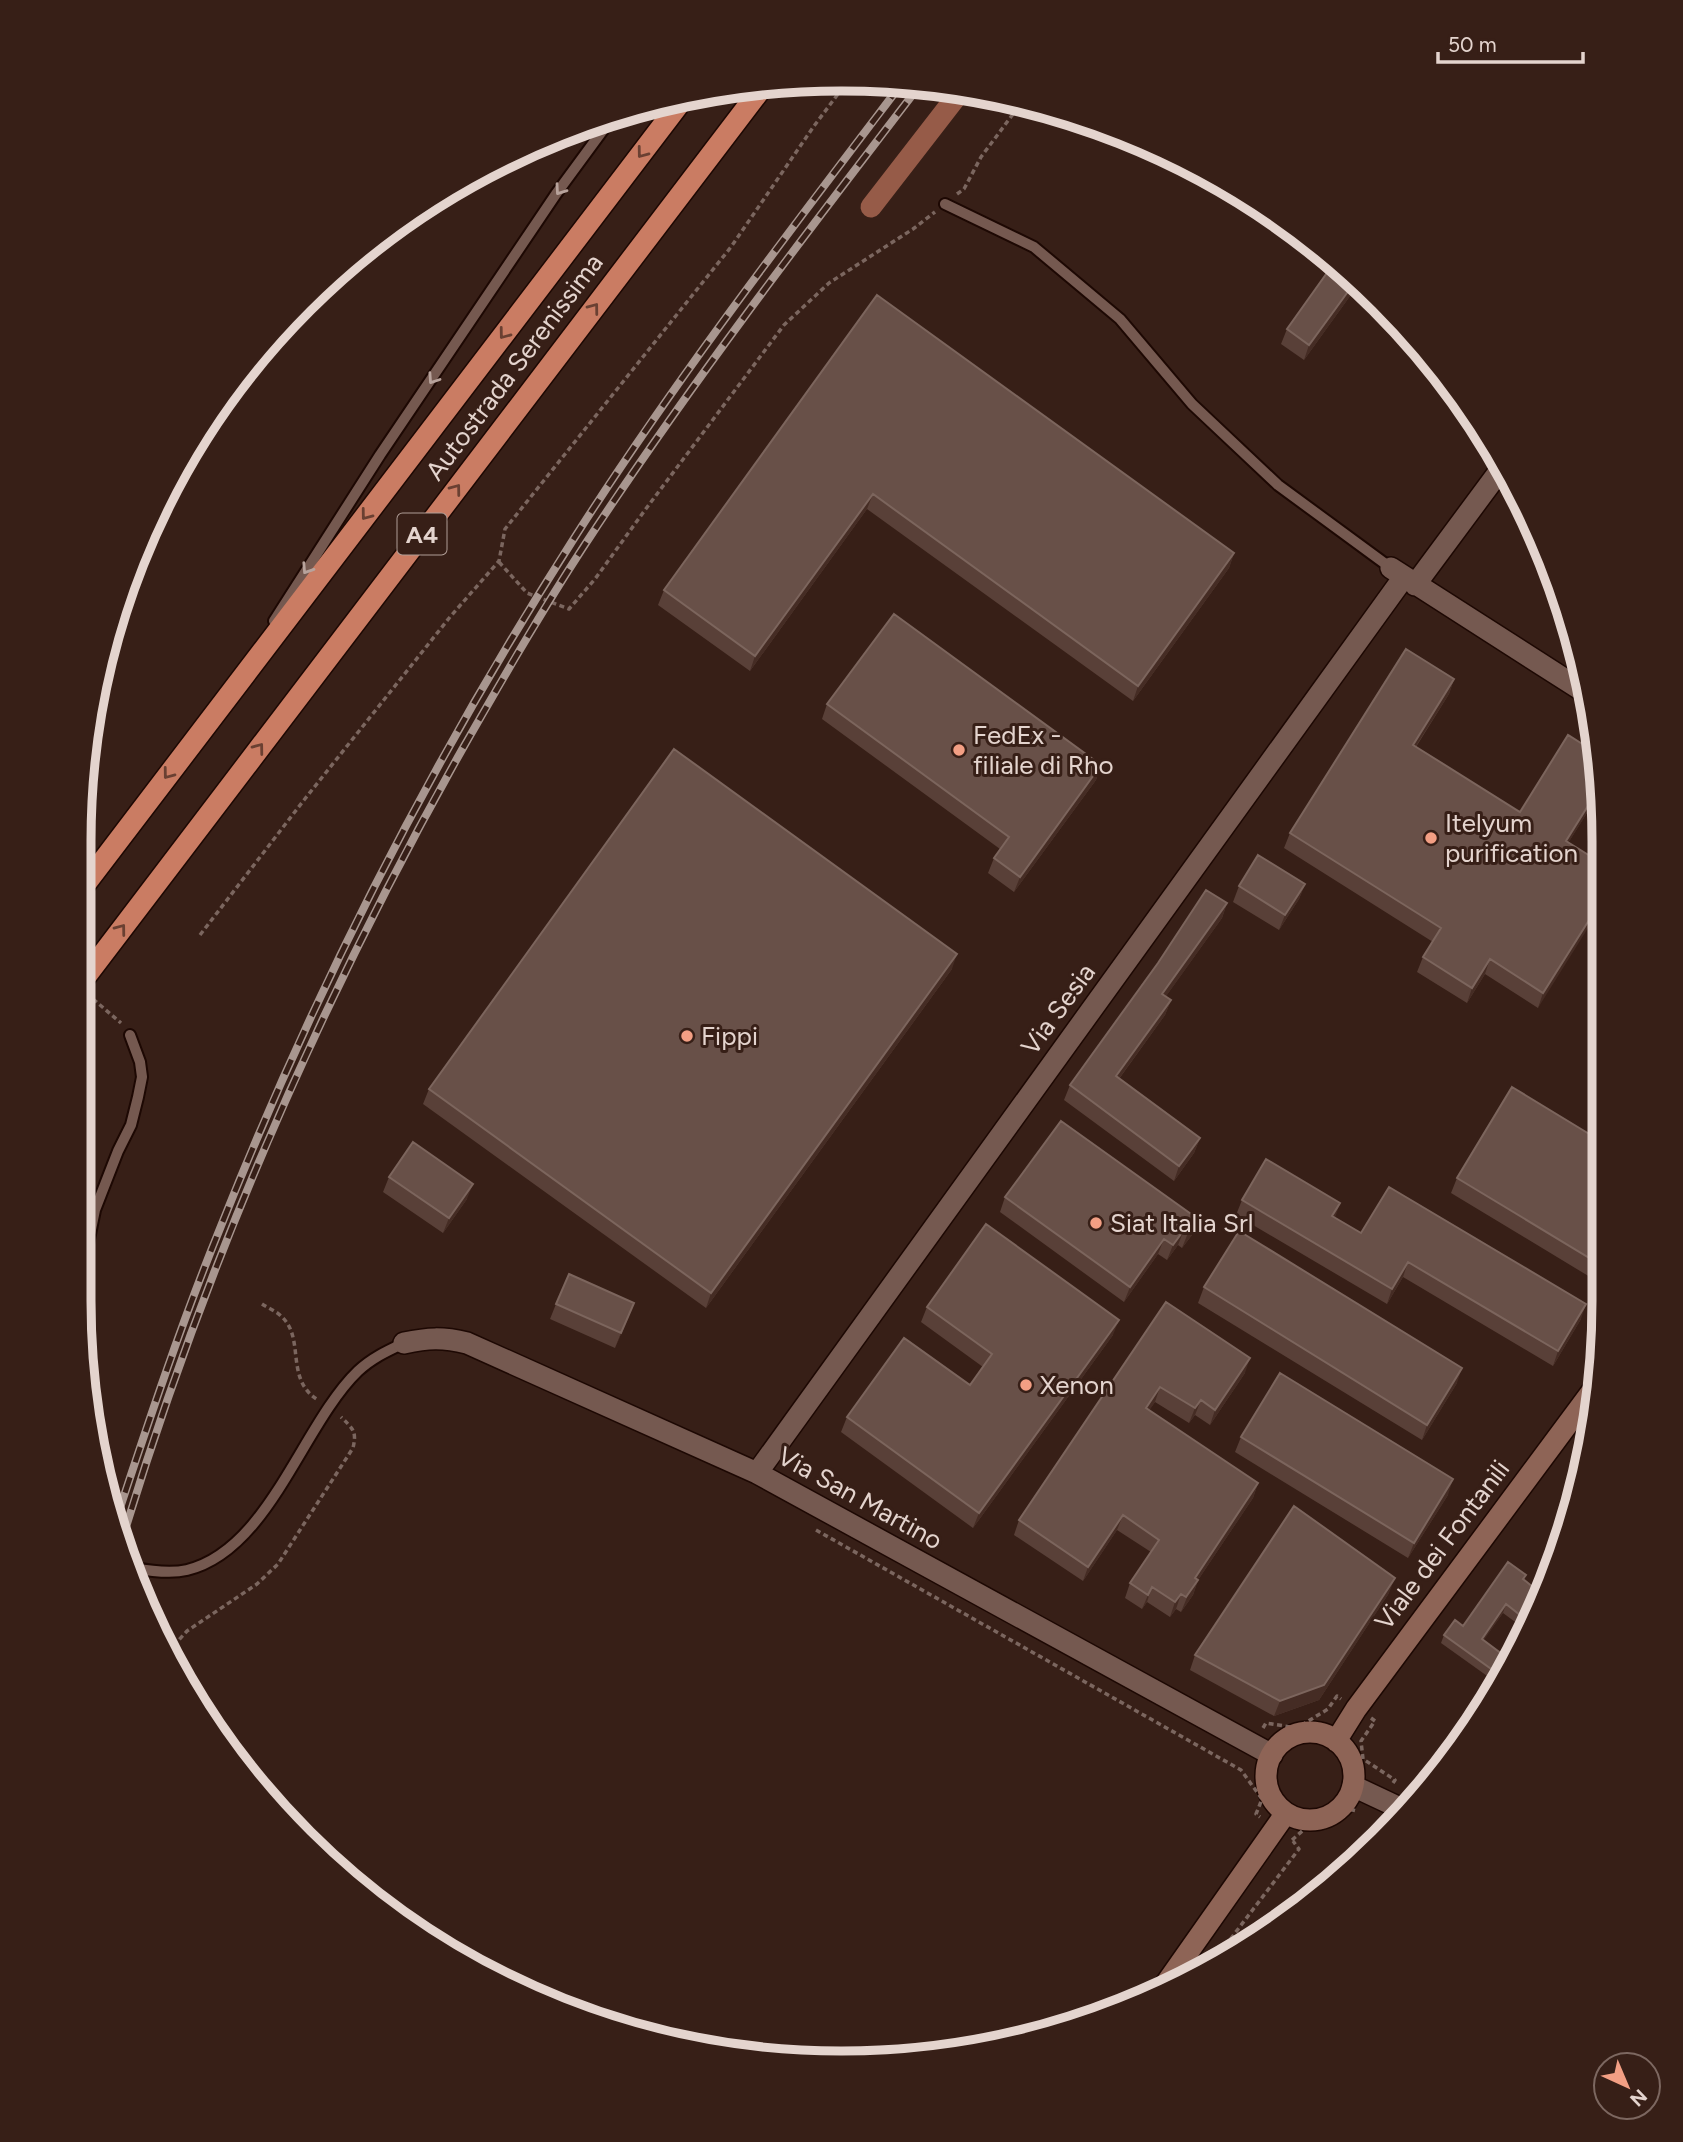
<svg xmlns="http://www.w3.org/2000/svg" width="1683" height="2142" font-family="Figtree,sans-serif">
<rect width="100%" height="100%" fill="#371f17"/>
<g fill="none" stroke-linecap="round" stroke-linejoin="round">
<path stroke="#965b48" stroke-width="21" d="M871 207 960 92"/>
<defs>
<path id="lane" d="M945 204 1034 247 1120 319 1192 404 1278 485 1391 568
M274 621 380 455 556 194 614 115
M79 1288 95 1210 118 1151 131 1125 138 1097 142 1077 140 1062 130 1035
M134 1568C150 1571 170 1574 187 1570 269 1550 302 1425 358 1371 372 1358 387 1351 404 1343"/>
<path id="street" d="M1391 568 1583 691
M1415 585 1504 465
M404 1343C428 1338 442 1337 467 1343L757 1473 1272 1755
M757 1473 1404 577
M1353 1786 1402 1809"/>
<path id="secondary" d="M1266 1776a44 44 0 1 1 88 0a44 44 0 1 1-88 0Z
M1336 1741 1356 1709 1596 1386
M1165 1985 1286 1813"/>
<path id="highway" d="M80 891 683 99
M80 984 764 85"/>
</defs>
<use href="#lane" stroke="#1d0803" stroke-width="14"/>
<use href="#street" stroke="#1d0803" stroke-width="24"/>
<use href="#secondary" stroke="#1d0803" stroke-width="24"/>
<use href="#highway" stroke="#1d0803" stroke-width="24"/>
<path stroke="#7b665f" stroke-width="3.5" stroke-dasharray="5 3.5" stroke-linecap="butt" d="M957 194 964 189 981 157 1022 102
M499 562 527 593 569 609 595 579 645 510 784 325 829 283 913 229 935 212
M200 935 304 800 450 617 499 561 505 529 731 247 814 126 847 82
M93 999 121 1023
M262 1304C268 1308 276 1311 281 1316 306 1338 284 1379 318 1400
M816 1530 1241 1770 1262 1799 1256 1814 1260 1817
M168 1652 187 1631 257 1584 278 1564 353 1448C357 1431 353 1429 341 1417
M1371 1718 1375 1721 1361 1741 1363 1759 1395 1780 1393 1783
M1263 1728 1266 1723 1297 1728 1328 1709 1337 1696 1341 1699
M1292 1840 1309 1825 1335 1819 1348 1809 1357 1811
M1210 1966 1299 1849 1293 1841"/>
<use href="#lane" stroke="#755950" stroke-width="10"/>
<use href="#street" stroke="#755950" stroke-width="21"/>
<use href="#secondary" stroke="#8e6456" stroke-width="21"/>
<use href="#highway" stroke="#ca7c63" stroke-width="21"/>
<defs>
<path id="rail" d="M115 1523C148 1423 181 1324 221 1226 316 987 434 757 573 540 674 381 789 232 903 82
M122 1540C205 1265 322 998 463 748 502 680 541 612 584 546 688 387 804 236 920 85"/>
</defs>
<use href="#rail" stroke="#a8968f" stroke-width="8"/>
<use href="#rail" stroke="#371f17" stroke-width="5" stroke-dasharray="16" stroke-linecap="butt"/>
</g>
<path fill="#594038" d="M1358 285 1304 360 1281 344 1287 329Z
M877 295 1234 553 1229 568 1133 701 867 509 750 671 658 605 664 590Z
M1454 679 1449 694 1416 747 1520 812 1595 752 1602 789 1568 843 1603 864 1538 1008 1485 974 1467 1003 1417 972 1423 957 1433 942 1284 848 1290 833Z
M827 704 1101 765 1096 780 1014 892 988 873 994 858 1000 849 822 719Z
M1305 884 1299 899 1279 930 1233 902 1239 886Z
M1227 903 1222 918 1166 996 1171 1000 1165 1015 1119 1079 1200 1138 1194 1153 1174 1181 1064 1100 1070 1085Z
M952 969 706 1308 423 1104 429 1089Z
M1061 1121 1192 1235 1182 1248 1178 1245 1167 1260 1158 1254 1124 1302 1000 1212 1005 1197Z
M389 1177 467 1199 443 1233 383 1192Z
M1457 1178 1604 1265 1595 1280 1451 1193Z
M1242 1200 1361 1233 1581 1319 1553 1366 1403 1277 1387 1304 1236 1215Z
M1204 1287 1457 1383 1422 1440 1198 1303Z
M1166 1302 1245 1373 1210 1425 1195 1415 1189 1423 1155 1402 1149 1410 1258 1483 1253 1498 1198 1580 1193 1595 1181 1612 1176 1609 1170 1617 1147 1602 1142 1609 1125 1598 1130 1583 1151 1552 1117 1530 1083 1581 1014 1535 1019 1520Z
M634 1303 615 1348 550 1319 556 1304Z
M927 1307 1113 1335 973 1528 841 1432 847 1417 970 1385 983 1367 921 1322Z
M1241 1437 1448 1495 1408 1558 1235 1452Z
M1526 1575 1524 1580 1544 1596 1526 1630 1503 1613 1483 1640 1510 1660 1497 1683 1441 1643 1444 1635 1463 1626Z
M1389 1593 1319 1700 1274 1716 1190 1670 1195 1655Z"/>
<path fill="#452c24" d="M1355 282 1358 285 1304 360 1309 345Z
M873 494 867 509 750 671 755 656Z
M1234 553 1229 568 1133 701 1138 686Z
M1454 679 1449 694 1407 760 1413 745Z
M1101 765 1096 780 1014 892 1020 877Z
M1601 785 1602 789 1560 856 1566 841Z
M1305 884 1299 899 1279 930 1285 915Z
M1603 898V904L1538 1008 1543 993Z
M1227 903 1222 918 1157 1009 1162 994Z
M957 954 952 969 706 1308 711 1293Z
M1490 959 1485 974 1467 1003 1472 988Z
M1171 1000 1165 1015 1110 1091 1116 1076Z
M1200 1138 1194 1153 1174 1181 1179 1166Z
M473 1184 467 1199 443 1233 449 1218Z
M1340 1203 1335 1218 1332 1216Z
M1198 1219 1192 1235 1182 1248 1188 1233Z
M1184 1230 1178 1245 1167 1260 1173 1245Z
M1164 1239 1158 1254 1124 1302 1130 1287Z
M1604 1259V1265L1595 1280 1601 1265Z
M1408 1262 1403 1277 1387 1304 1392 1289Z
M634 1303 628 1319 615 1348 621 1333Z
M1586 1304 1581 1319 1553 1366 1558 1351Z
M1119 1320 1113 1335 973 1528 979 1513Z
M1250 1358 1245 1373 1210 1425 1215 1410Z
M1462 1368 1457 1383 1422 1440 1427 1425Z
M1160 1387 1155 1402 1141 1423 1146 1408Z
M1201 1400 1195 1415 1189 1423 1195 1408Z
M1453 1479 1448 1495 1408 1558 1414 1543Z
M1258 1483 1253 1498 1198 1580 1193 1595 1181 1612 1195 1578Z
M1123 1515 1117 1530 1083 1581 1088 1567Z
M1395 1578 1389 1593 1319 1700 1274 1716 1280 1701Z
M1152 1587 1147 1602 1142 1609 1148 1595Z
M1181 1594 1176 1609 1170 1617 1175 1602Z
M1506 1604 1503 1613 1479 1647 1482 1639Z"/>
<path fill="#685048" stroke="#7c655d" stroke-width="2" d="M1334 263 1355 282 1309 345 1287 329Z
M877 295 1234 553 1138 686 873 494 755 656 664 590Z
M894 614 1101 765 1020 877 994 858 1009 837 827 704Z
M1406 649 1454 679 1413 745 1520 812 1568 735 1595 752 1601 785 1566 841 1603 864V898L1543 993 1490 959 1472 988 1423 957 1441 928 1290 833Z
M674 749 957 954 711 1293 429 1089Z
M1258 855 1305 884 1285 915 1239 886Z
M1206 890 1227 903 1162 994 1171 1000 1116 1076 1200 1138 1179 1166 1070 1085 1158 963Z
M1512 1087 1604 1143V1259L1601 1265 1457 1178Z
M1061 1121 1198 1219 1188 1233 1184 1230 1173 1245 1164 1239 1130 1287 1005 1197Z
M413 1142 473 1184 449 1218 389 1177Z
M1266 1159 1340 1203 1332 1216 1361 1233 1389 1187 1586 1304 1558 1351 1408 1262 1392 1289 1242 1200Z
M986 1224 1119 1320 979 1513 847 1417 904 1338 970 1385 992 1354 927 1307Z
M1239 1231 1462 1368 1427 1425 1204 1287Z
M569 1274 634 1303 621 1333 556 1304Z
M1166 1302 1250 1358 1215 1410 1201 1400 1195 1408 1160 1387 1146 1408 1258 1483 1195 1578 1198 1580 1186 1597 1181 1594 1175 1602 1152 1587 1148 1595 1130 1583 1159 1540 1123 1515 1088 1567 1019 1520Z
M1280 1373 1453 1479 1414 1543 1241 1437Z
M1294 1506 1395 1578 1324 1685 1280 1701 1195 1655Z
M1508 1562 1526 1575 1523 1579 1544 1596 1530 1623 1506 1604 1482 1639 1510 1660 1501 1676 1444 1635 1455 1620 1463 1626Z
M1356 1854 1360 1856 1349 1869H1347Z"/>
<defs><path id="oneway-chevron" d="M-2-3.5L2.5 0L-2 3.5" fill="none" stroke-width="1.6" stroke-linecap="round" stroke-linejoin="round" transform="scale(1.75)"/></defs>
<g stroke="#6a4032">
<use href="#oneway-chevron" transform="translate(642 153) rotate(127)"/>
<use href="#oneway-chevron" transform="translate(594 308) rotate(-53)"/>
<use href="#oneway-chevron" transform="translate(504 334) rotate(127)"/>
<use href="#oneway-chevron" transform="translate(456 489) rotate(-53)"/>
<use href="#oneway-chevron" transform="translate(366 515) rotate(127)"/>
<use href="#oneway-chevron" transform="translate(259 748) rotate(-53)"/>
<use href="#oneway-chevron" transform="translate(168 774) rotate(127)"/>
<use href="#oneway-chevron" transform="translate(121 929) rotate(-53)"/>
</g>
<g stroke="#b8a39c">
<use href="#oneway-chevron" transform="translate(560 190) rotate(125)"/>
<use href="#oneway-chevron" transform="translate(433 379) rotate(124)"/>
<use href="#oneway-chevron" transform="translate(307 569) rotate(123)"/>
</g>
<g fill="#f39f84" stroke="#371f17" stroke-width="2.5">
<circle cx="959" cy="750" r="7"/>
<circle cx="1431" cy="838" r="7"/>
<circle cx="687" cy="1036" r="7"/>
<circle cx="1096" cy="1223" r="7"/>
<circle cx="1026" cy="1385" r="7"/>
</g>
<g text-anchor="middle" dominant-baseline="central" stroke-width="6" stroke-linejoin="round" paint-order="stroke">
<rect fill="#371f17" stroke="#b09e97" stroke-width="2" x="397.5" y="513.5" width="49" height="41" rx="5"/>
<g font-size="24" font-weight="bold" fill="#e4d4ce">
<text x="422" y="534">A4</text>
</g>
<g font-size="26" fill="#e4d4ce" stroke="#371f17">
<text transform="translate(514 367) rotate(-53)">Autostrada Serenissima</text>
<text transform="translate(1058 1009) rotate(-54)">Via Sesia</text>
<text transform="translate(860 1498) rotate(29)">Via San Martino</text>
<text transform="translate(1442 1545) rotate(-53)">Viale dei Fontanili</text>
</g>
<g font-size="26" fill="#e4d4ce" stroke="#371f17" text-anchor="start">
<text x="973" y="735">FedEx -<tspan x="973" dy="30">filiale di Rho</tspan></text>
<text x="1445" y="823">Itelyum<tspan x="1445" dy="30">purification</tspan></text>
<text x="701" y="1036">Fippi</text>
<text x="1110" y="1223">Siat Italia Srl</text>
<text x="1040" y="1385">Xenon</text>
</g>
</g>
<path d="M0 0H1683V2142H0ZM841 91H842A750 750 0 0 1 1592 841V1301A750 750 0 0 1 842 2051H841A750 750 0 0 1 91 1301V841A750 750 0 0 1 841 91Z" fill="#371f17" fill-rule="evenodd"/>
<path fill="none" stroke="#e4d4ce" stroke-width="9" d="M841 91H842A750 750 0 0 1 1592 841V1301A750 750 0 0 1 842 2051H841A750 750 0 0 1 91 1301V841A750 750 0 0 1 841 91Z"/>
<g transform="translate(1627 2086) rotate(136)"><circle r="33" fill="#371f17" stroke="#7c6760" stroke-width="2"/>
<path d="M0-5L12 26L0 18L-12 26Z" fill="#f39f84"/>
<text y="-10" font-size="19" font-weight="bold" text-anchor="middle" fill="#e4d4ce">N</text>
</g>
<path d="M1438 52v10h145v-10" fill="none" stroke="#e4d4ce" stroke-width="3.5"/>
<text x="1448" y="52" font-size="21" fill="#e4d4ce" stroke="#371f17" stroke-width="5" paint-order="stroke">50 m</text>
</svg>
